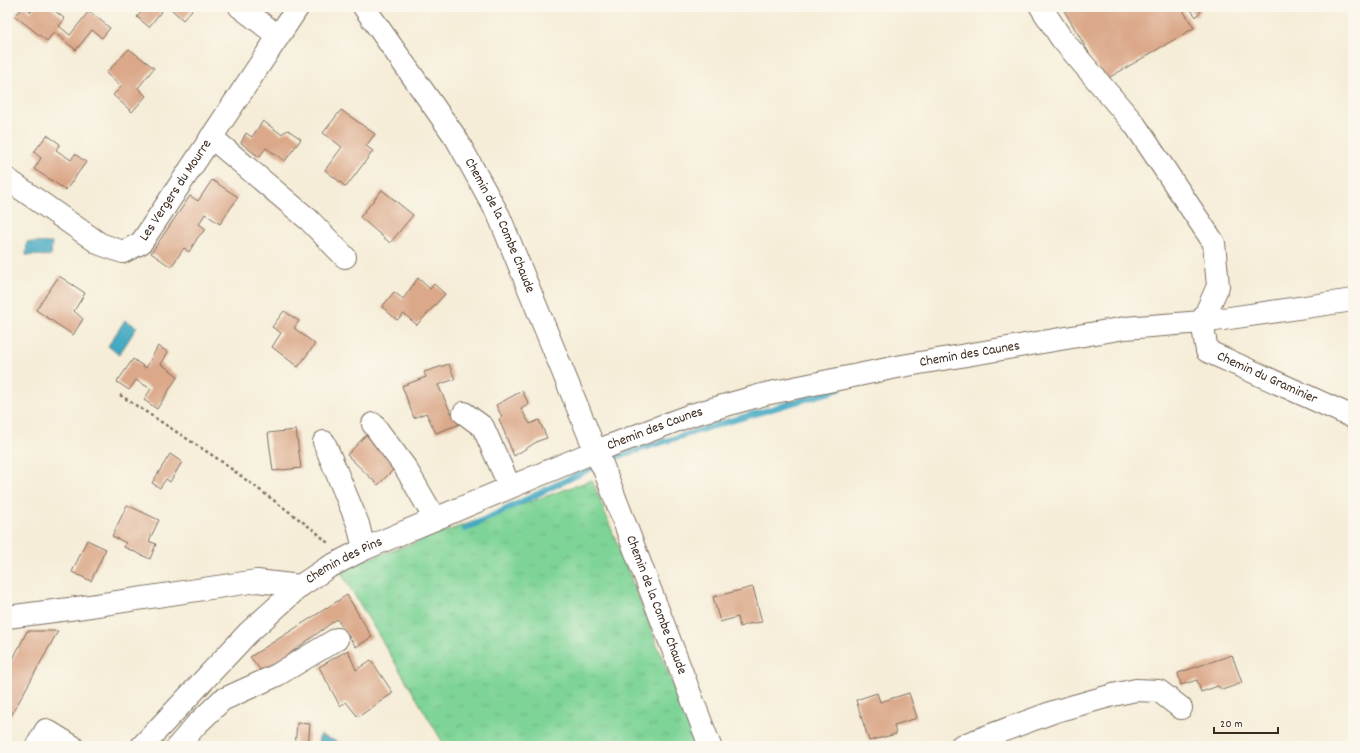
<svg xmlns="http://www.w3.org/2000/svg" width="1360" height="753" font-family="Dekko,sans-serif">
<defs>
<pattern id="grass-tufts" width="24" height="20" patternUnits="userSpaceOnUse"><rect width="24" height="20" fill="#7ed497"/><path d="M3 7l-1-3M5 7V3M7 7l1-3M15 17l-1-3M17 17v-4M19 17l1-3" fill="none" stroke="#6eb682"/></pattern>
</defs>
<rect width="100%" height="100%" fill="#fbf7ec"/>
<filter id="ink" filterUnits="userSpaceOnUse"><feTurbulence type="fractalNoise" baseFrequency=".025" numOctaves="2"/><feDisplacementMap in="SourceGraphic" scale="8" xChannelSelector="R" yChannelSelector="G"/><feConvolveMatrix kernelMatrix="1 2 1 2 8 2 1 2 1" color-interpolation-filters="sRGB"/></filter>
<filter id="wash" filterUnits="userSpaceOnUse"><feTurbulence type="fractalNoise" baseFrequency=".012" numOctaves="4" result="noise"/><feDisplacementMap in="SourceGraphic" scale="16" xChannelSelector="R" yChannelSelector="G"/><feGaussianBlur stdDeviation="0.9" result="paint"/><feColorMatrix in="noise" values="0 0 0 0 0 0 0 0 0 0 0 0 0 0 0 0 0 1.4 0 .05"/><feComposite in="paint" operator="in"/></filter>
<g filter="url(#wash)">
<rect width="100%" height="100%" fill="#f5edd8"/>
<path fill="url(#grass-tufts)" stroke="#5c7f5a" d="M592 480 697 746H445L339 569Z"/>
<path fill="#42a8c2" stroke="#3e6970" d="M27 242 52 243 51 256 26 255Z
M125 320 137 327 119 355 108 346Z
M320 735 345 745V746H317Z"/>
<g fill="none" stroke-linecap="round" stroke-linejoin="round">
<path stroke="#42a8c2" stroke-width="6" d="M465 529 610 459 710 427 840 389"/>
</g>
<g id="blocks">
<path fill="#dba98a" d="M23 7H25L31 12 35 7H50L65 19 59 26 70 35 89 11 110 28 102 38 92 30 76 50 54 32 47 41 15 16Z
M145 7H163L164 8 149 27 137 17Z
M174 7H190L192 10 183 20 172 10Z
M1062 7H1181L1194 28 1105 80Z
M1189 7H1199L1201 11 1196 17Z
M129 49 154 68 138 88 146 96 132 112 113 95 121 87 106 73Z
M341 110 375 134 366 146 373 151 346 187 325 170 342 147 323 133Z
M263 121 281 134 288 130 301 139 285 161 266 148 259 157 241 143 246 133 252 137Z
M47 135 60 144 56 150 71 160 75 154 86 162 66 190 34 169 41 158 34 152Z
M212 180 238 197 220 224 205 214 199 224 206 229 198 237 189 252 184 248 171 267 151 253 190 196 198 201Z
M382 190 413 215 390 243 360 217Z
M59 276 85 293 74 311 83 319 73 335 36 310Z
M418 278 430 289 434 284 445 294 417 325 404 314 397 320 382 307 394 292 403 299Z
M284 311 299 321 294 328 315 344 298 367 272 347 281 333 272 327Z
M158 346 168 352 161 364 178 376 157 409 144 400 151 389 136 380 129 390 117 382 133 359 146 368Z
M449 364 455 379 438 385 451 413 455 411 460 424 436 433 426 413 414 418 402 386 426 377 424 372Z
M522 391 529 404 521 409 530 424 539 420 547 438 538 441 514 456 499 419 502 417 496 405Z
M296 430 301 468 273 471 268 433Z
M366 435 397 466 378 485 347 455Z
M170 454 182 462 170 482 166 479 160 488 152 483Z
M127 505 159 520 149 541 156 544 150 559 124 547 126 543 112 536Z
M87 540 106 549 91 581 72 572Z
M753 587 762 622 748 624 740 627 738 617 720 622 713 597Z
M347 595 372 637 356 647 337 619 263 673 250 657Z
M27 631H58L7 723V658L12 661Z
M348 650 356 670 371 660 393 693 358 717 346 702 340 706 319 667Z
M1232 655 1242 683 1222 690 1218 686 1201 692 1197 680 1181 685 1178 673Z
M877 693 880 702 909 693 917 718 894 725 896 734 869 741 856 700Z
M297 723 310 724 308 746H295Z"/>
</g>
</g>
<g filter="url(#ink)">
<use href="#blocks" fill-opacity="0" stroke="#7c6e5f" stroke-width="1"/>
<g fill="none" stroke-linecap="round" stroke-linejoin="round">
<defs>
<g id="minor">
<path d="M240 7 278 36"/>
<path id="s1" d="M364 7 456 138 499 216 600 462"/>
<path id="s2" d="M1041 7 1061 38 1135 125 1214 243 1218 286 1202 322 1207 351 1353 417"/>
<path d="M211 137 309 220 345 257"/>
<path id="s3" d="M7 179 100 244 123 252 141 243 298 7"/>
<path d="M464 413 483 427 510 487"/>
<path d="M373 424 405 467 435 519"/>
<path d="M324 442 358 524 364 549"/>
<path id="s4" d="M602 464 710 746"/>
<path d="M7 617 77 608 257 581 300 586"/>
<path d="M37 746 46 730 72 746"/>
<path id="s5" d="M142 746 248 633 300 586 327 568 364 549 596 451 691 415 765 394 902 366 1125 328 1202 322 1353 300"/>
<path d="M178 746 196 725 222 700 277 675 337 639"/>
<path d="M961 746 1056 711 1113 695 1136 690 1159 691 1181 708"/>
</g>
</defs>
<use href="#minor" stroke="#7c6e5f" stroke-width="24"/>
<path stroke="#7c6e5f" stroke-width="2.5" stroke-dasharray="3 3" stroke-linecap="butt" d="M120 395 218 459 315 531 328 543"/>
<use href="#minor" stroke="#fff" stroke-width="22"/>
</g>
</g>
<g text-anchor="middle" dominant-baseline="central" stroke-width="4" stroke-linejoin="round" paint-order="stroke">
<g font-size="14" fill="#3b2a1e" stroke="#fbf7ec">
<text stroke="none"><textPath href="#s3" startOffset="221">Les Vergers du Mourre</textPath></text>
<text stroke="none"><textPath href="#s1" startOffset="258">Chemin de la Combe Chaude</textPath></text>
<text stroke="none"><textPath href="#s5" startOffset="938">Chemin des Caunes</textPath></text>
<text stroke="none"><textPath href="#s2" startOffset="471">Chemin du Graminier</textPath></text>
<text stroke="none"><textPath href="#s5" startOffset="614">Chemin des Caunes</textPath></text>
<text stroke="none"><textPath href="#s5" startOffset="276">Chemin des Pins</textPath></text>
<text stroke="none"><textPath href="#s4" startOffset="151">Chemin de la Combe Chaude</textPath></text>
</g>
</g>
<rect width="1360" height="753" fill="none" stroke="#fbf7ec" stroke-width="24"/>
<path d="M1214 727v6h64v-6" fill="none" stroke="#3b2a1e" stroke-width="2"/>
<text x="1220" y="727" font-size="12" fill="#3b2a1e" stroke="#fbf7ec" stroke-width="3" paint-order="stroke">20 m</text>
</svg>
